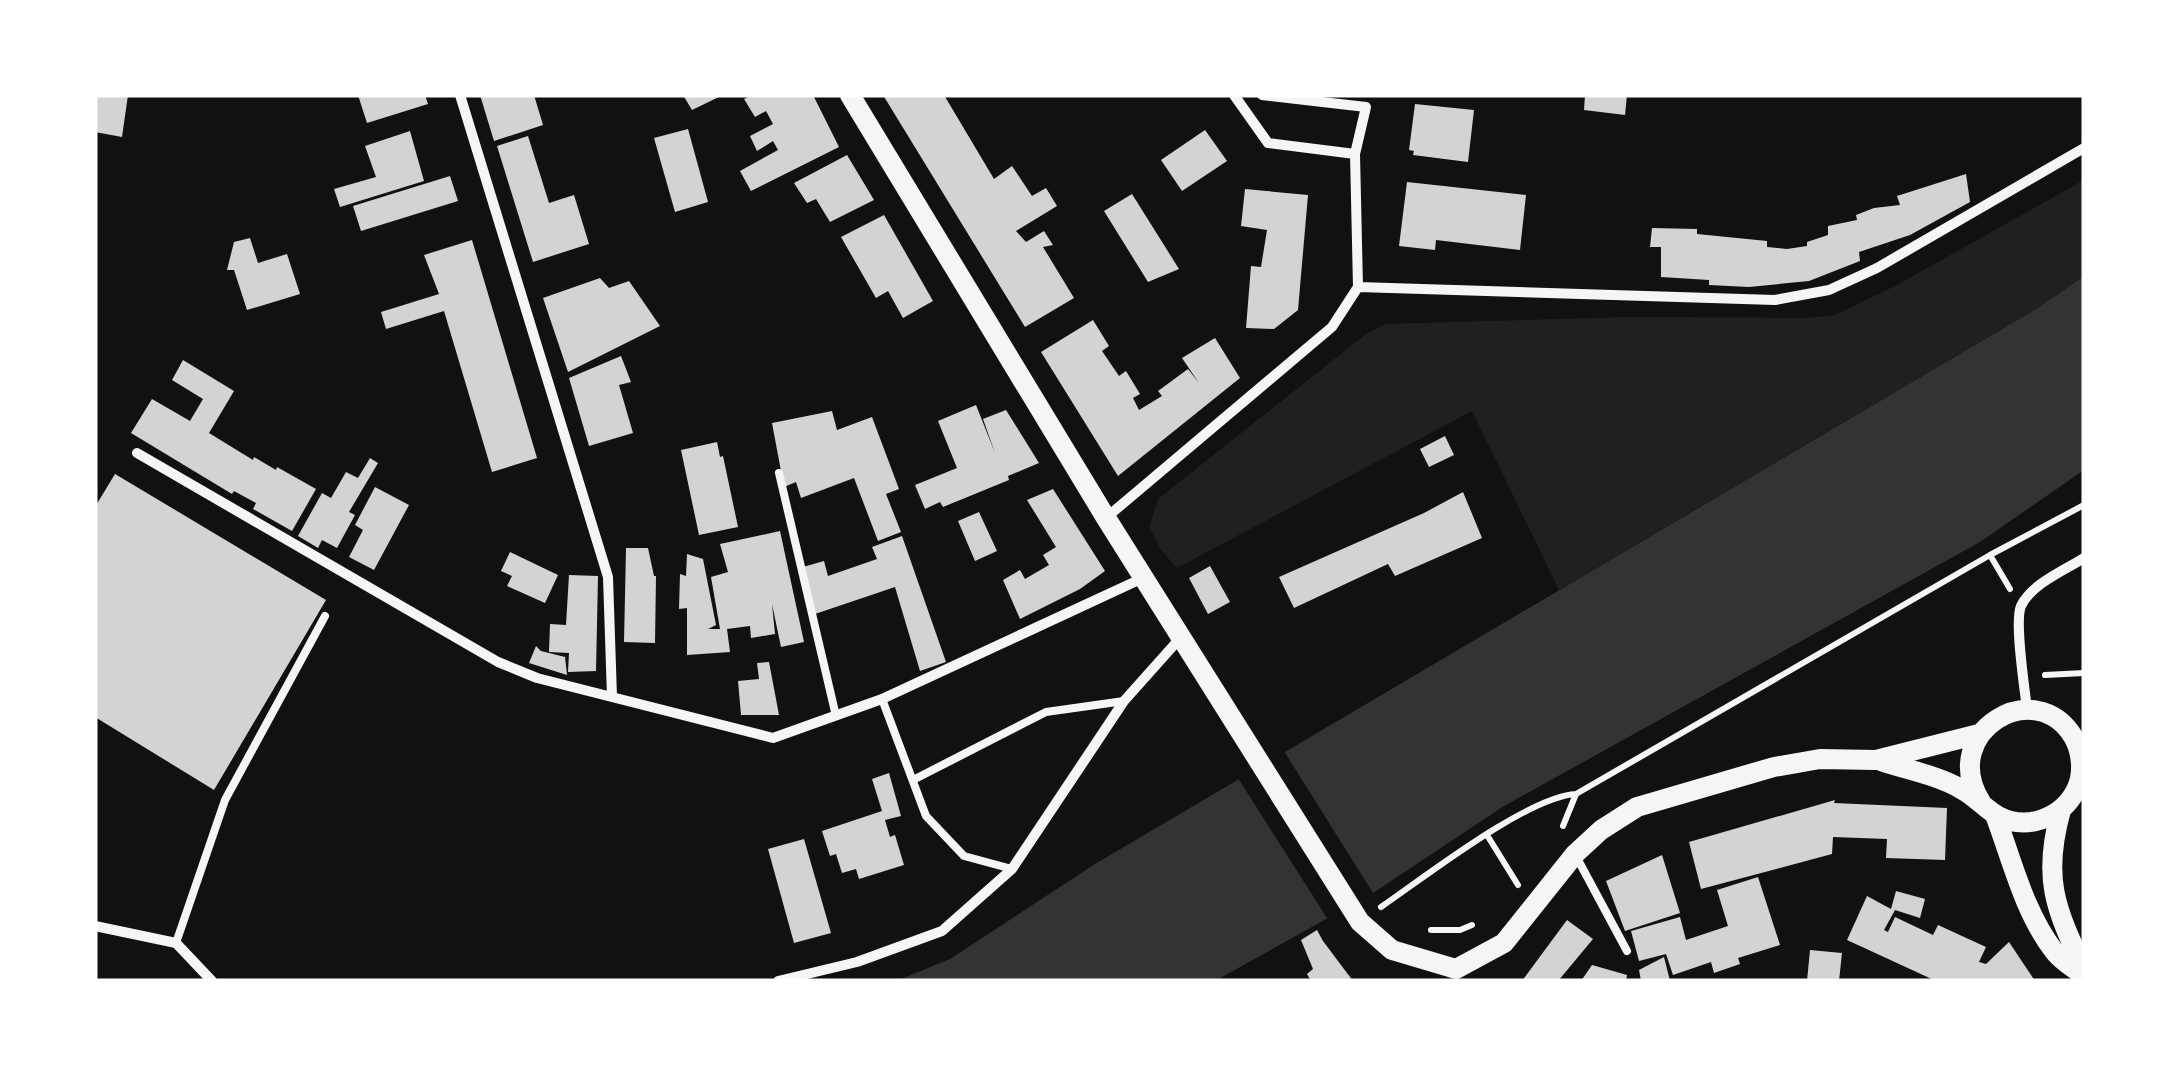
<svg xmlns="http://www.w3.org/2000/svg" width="2179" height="1076" font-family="'Fira Sans Condensed',sans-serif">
<rect width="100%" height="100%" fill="#111"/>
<path fill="#202020" d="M2084 180V276L2036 309 1559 590 1472 411 1177 568 1161 550 1149 527 1158 499 1366 334 1386 324 1630 317 1807 318 1835 315 1897 285Z"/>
<path fill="#333" d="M2084 276V470L1980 542 1504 806 1373 893 1215 981H896L950 959 1095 864 2036 309Z"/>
<path fill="#111" d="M1282 748 1373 893 1329 921 1236 775Z"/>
<path fill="#d3d3d3" d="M95 95H128L122 137 95 132Z
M358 95H425L428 104 367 123Z
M480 95H534L543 125 494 141Z
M683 95H723L692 110Z
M752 95H813L839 147 751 191 740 171 778 150 773 141 757 151 750 136 773 124 766 111 755 117 744 99Z
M883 95H944L994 179 1012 166 1032 196 1046 188 1057 206 1016 231 1026 242 1044 231 1053 245 1043 247 1074 298 1025 327Z
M1585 95H1627L1625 115 1584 110Z
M1415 104 1474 110 1468 162 1413 155 1414 151 1409 150Z
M688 129 708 202 675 212 654 138Z
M1205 130 1227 161 1182 191 1161 160Z
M410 131 424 181 340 207 334 189 376 177 365 146Z
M528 136 549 203 574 195 589 244 533 262 497 146Z
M847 155 874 200 830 222 816 199 807 203 794 183Z
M1966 174 1970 202 1910 235 1859 252 1860 261 1809 281 1749 287 1709 285V280L1661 277V247H1650L1652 228 1697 229V234L1767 241V247L1787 249 1807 246V242L1828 235V226L1857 220 1856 215 1874 208 1900 205 1897 196Z
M450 176 458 201 361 231 353 206Z
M1407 182 1526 195 1520 250 1436 240 1435 250 1399 246Z
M1245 189 1308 195 1298 310 1274 329 1246 328 1251 266 1261 267 1267 230 1241 226Z
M1132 194 1179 269 1148 282 1104 211Z
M884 215 933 301 903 318 888 291 876 298 841 237Z
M250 238 258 263 287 254 300 294 247 310 234 270H227L234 242Z
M472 240 537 458 492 472 444 311 386 329 381 312 439 294 424 255Z
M600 278 609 288 629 281 660 326 568 372 543 298Z
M1093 320 1109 346 1102 351 1119 376 1126 371 1140 394 1133 398 1139 410 1162 396 1158 391 1188 369 1199 383 1182 358 1215 338 1240 378 1118 476 1041 352Z
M621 356 631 382 619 385 633 433 589 446 569 378Z
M183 360 234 391 209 433 253 460 254 457 276 470 277 467 316 489 292 531 253 509 256 503 234 491 232 494 131 433 152 399 190 421 203 399 172 380Z
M976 405 995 453 983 419 1006 410 1039 463 1008 476 1009 480 943 507 940 502 925 509 915 485 957 468 938 421Z
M832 411 837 430 872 417 899 489 886 494 901 532 878 541 854 478 801 498 796 482 784 487 772 423Z
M1445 436 1454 455 1429 467 1420 449Z
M717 442 720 457 723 456 738 527 699 535 681 450Z
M370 458 378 463 349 512 355 515 337 548 322 540 318 548 298 536 322 493 331 498 346 472 358 478Z
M115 474 326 600 214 790 95 717V507Z
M375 487 409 505 374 570 349 557 363 530 355 525Z
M1053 489 1105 571 1080 589 1020 619 1003 580 1020 570 1025 579 1049 565 1043 555 1056 547 1027 500Z
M1463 492 1482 538 1395 576 1388 564 1294 608 1279 577 1424 513Z
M979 512 997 551 975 561 958 521Z
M780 531 804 642 781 647 772 604 775 634 751 638 750 626 727 629 730 652 687 655V608L679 609 680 574 686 576 687 554 703 559 716 625 708 629H720L711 577 728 572 720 544Z
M902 536 946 662 920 671 895 587 815 614 803 567 824 561 828 576 877 559 872 547Z
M626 548H648L654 576H656L655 643 624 642Z
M510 552 558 575 545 603 507 586 512 576 501 571Z
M1210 566 1230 602 1208 614 1189 578Z
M569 575 598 576 596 671 568 672 569 653 549 652 550 624 566 625Z
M536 646 541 651 565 657 567 675 529 663Z
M769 662 779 715H741L738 681 759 679 757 663Z
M889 773 901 816 885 820 890 837 895 835 904 865 859 879 856 869 842 873 836 854 830 856 822 831 882 811 872 779Z
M1835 800 1834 803 1947 808 1945 860 1886 858 1887 839 1833 837 1832 854 1701 889 1689 842Z
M804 839 831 933 794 943 768 849Z
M1662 855 1680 913 1625 931 1606 881Z
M1758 877 1780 945 1738 958 1740 964 1714 973 1711 962 1673 975 1666 954 1639 961 1631 931 1680 917 1686 940 1728 926 1717 890Z
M1896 891 1925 899 1920 918 1895 910 1884 930 1888 932 1895 917 1933 935 1938 925 1986 947 1979 962 1986 964 2009 942 2035 981H1936L1847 940 1867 896 1891 909Z
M1567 920 1593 939 1558 981H1522Z
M1317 930 1323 941 1353 981H1311L1307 974 1313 969 1301 940Z
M1810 950 1842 953 1839 981H1807Z
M1664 957 1670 981H1641L1639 970Z
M1592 965 1627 975 1626 981H1581Z"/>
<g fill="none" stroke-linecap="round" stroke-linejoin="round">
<path stroke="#f5f5f5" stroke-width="6" d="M1990 555 2010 589
M2045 675 2084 673
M1563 826 1576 794
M1487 835 1518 885
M1381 907C1425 877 1527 797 1576 794L1990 555 2084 505
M1431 930H1460L1472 925"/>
<path stroke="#f5f5f5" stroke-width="8" d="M779 473 836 716
M882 699 926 816 964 856 1012 869
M913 780 1046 712 1124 701
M1577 858 1627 951
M176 943 225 800 325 616"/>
<path stroke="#f5f5f5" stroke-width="10" d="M460 95 608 577 612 697
M1234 95 1268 143 1355 154
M1262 95 1366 107 1355 154 1358 287
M1358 287 1775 300 1829 290 1877 268 2084 148
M137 453 498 662 537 678 773 738 882 699 1143 578
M1107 517 1332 327 1358 287
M2027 710C2025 689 2014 622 2021 606 2031 584 2065 570 2084 558
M95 926 176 943 212 981
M778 981 857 962 942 931 1012 869 1124 701 1182 636"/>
<path stroke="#f5f5f5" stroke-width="20" d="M850 95 1106 518 1360 922 1392 950 1456 969 1504 943 1575 854 1601 830 1637 807 1774 767 1820 759 1876 760 1979 734
M1881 761C1907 770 1937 775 1961 789 1975 796 1985 809 1998 816 2027 831 2062 818 2076 790 2084 774 2082 753 2074 738 2036 673 1937 732 1981 802
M2061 810C2042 878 2055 908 2084 969
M1995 815C2012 860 2024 912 2054 951 2061 961 2074 968 2084 976"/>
</g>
<rect width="2179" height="1076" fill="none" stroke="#ffffff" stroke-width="195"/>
</svg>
